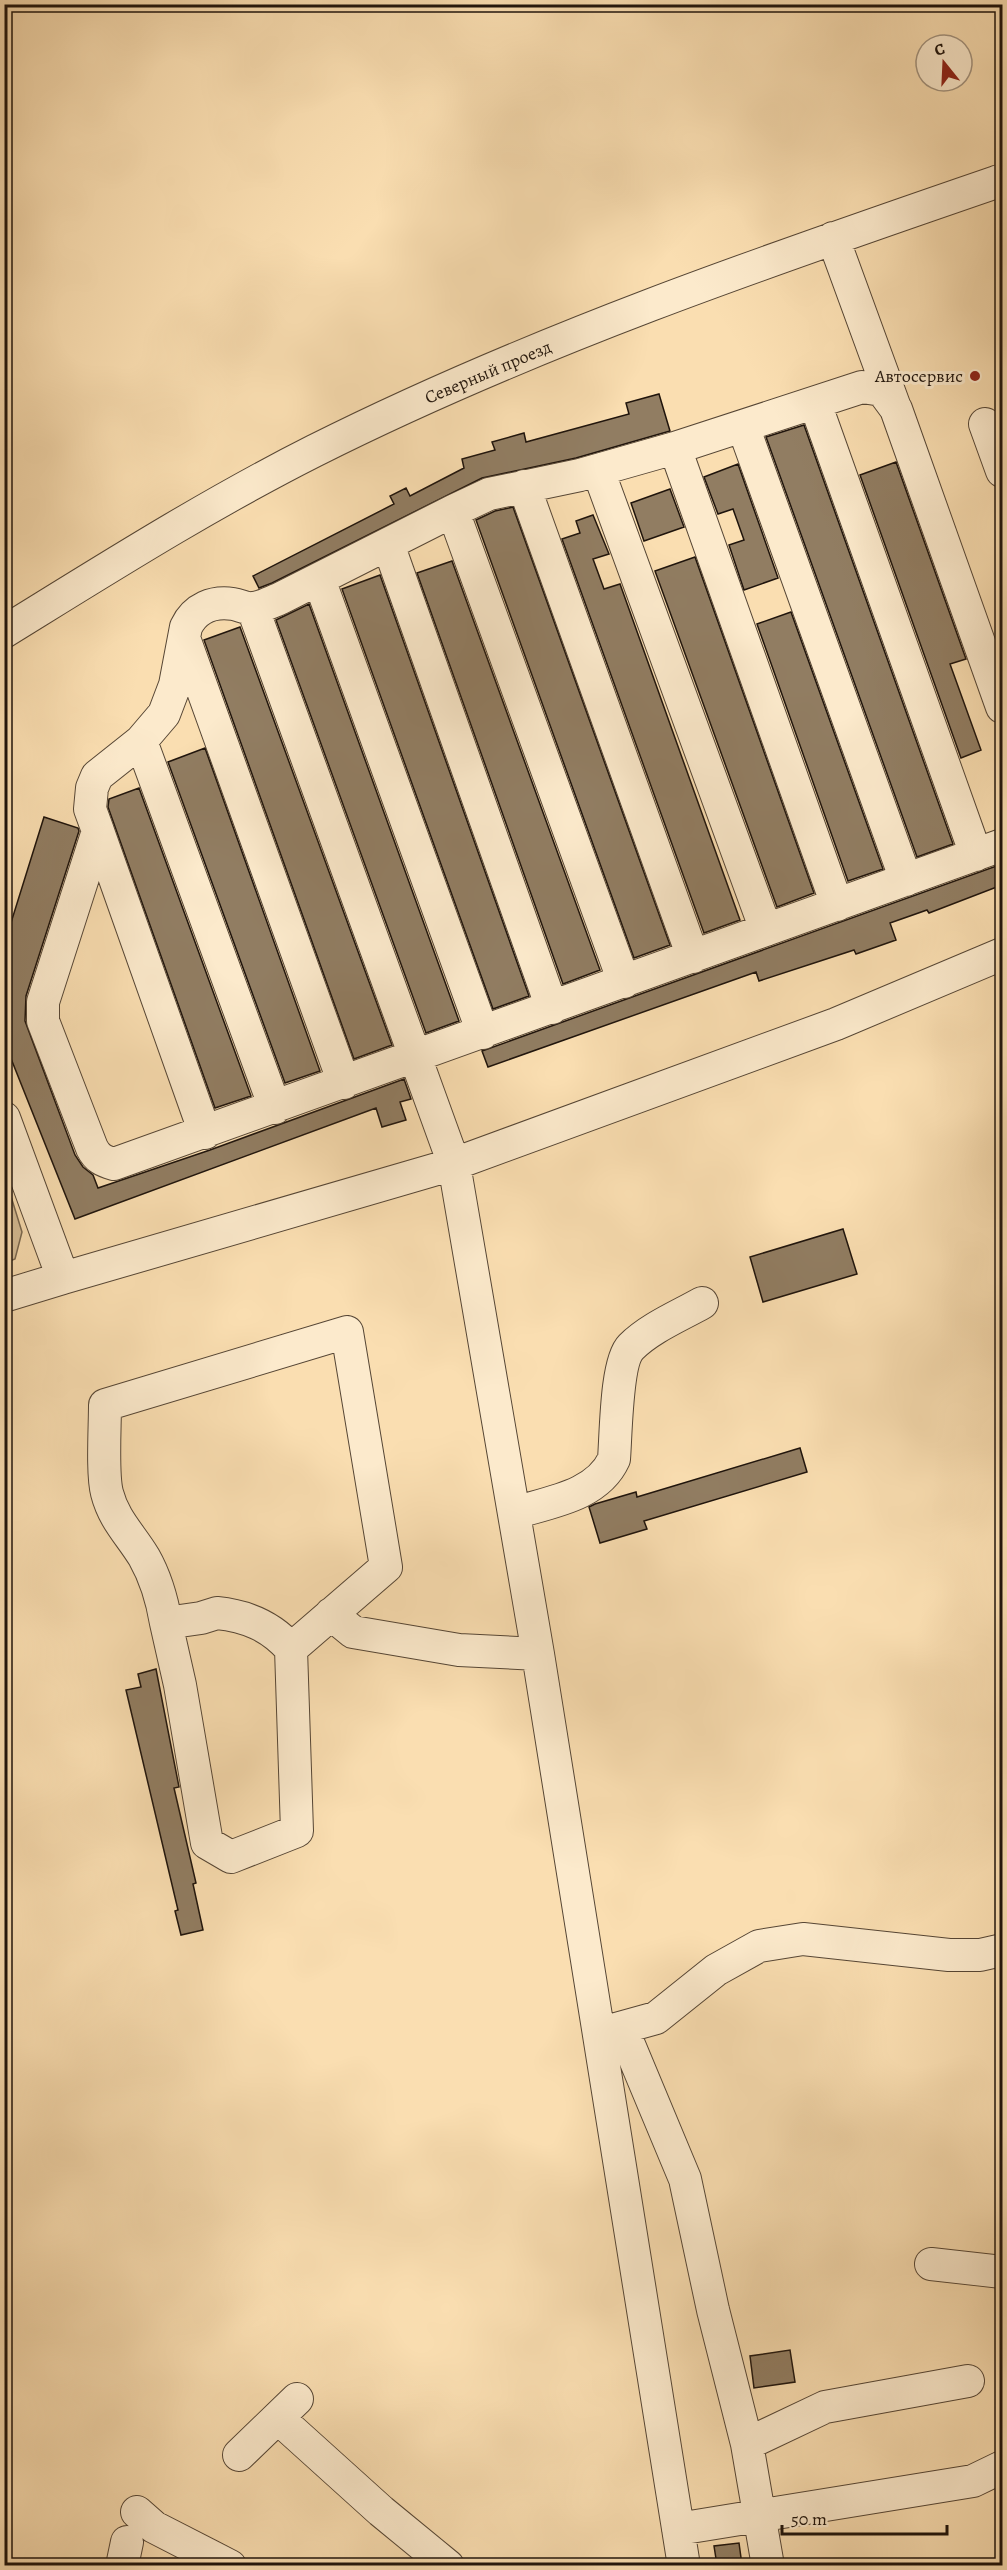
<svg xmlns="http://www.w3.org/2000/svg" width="1007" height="2570" font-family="Alegreya,serif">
<rect width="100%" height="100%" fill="#fadeb1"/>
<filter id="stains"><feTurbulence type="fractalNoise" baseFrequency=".00333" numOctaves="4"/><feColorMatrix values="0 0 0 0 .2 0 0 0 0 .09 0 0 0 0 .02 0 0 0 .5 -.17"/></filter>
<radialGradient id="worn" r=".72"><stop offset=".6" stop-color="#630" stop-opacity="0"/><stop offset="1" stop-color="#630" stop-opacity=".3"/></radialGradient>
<path fill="#d5bc95" stroke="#7a6850" stroke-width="1.5" d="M5 1177 22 1232 15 1259 5 1263Z"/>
<path fill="#917d62" stroke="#1f140c" stroke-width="1.5" d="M659 394 670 431 576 458 482 478 272 583 259 588 253 576 394 504 390 496 406 488 410 496 464 468 462 459 495 450 492 442 524 433 526 442 629 414 626 403Z
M804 425 953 844 917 857 766 437Z
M896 462 966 659 950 664 981 750 961 758 860 475Z
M738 464 778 578 744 590 729 545 744 540 733 509 718 514 704 477Z
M670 489 684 527 644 541 631 503Z
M513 507 670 945 634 958 476 520 495 511Z
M593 515 609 554 593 559 604 589 620 584 740 920 704 933 562 539 580 533 576 521Z
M695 557 814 893 777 907 655 571Z
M452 561 600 970 563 984 417 573Z
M380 575 529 996 493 1009 342 589Z
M309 604 459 1021 426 1033 276 620Z
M791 612 883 869 848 881 757 624Z
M240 627 392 1045 354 1059 204 640Z
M205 748 320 1071 285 1083 168 762Z
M139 788 251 1096 215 1108 108 807 109 799Z
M44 817 78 828 79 831 26 996 25 1021 75 1155 83 1167 93 1175 98 1188 210 1150 404 1079 411 1099 400 1102 406 1120 382 1127 376 1108 75 1219 4 1041V945Z
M1002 864V885L929 913 927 910 890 923 896 940 856 954 854 950 759 981 756 972 488 1067 482 1051Z
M843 1229 857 1274 763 1302 750 1257Z
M800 1448 807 1472 644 1521 647 1529 600 1543 589 1507 595 1504 636 1492 637 1497Z
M156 1669 179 1787 174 1788 196 1883 193 1884 203 1930 181 1935 175 1911 178 1910 126 1690 141 1687 138 1674Z
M790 2350 795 2382 754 2388 750 2356Z
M739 2543 742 2565H717L714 2546Z"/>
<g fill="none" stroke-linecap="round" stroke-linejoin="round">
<defs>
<path id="minor" d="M833 238 894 405
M815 403 976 855
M985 424 1002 471
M743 426 906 880
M675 448 837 905
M598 470 766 930
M524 486 693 957
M453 511 624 982
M388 544 552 1008
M319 579 483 1033
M253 609 454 1164 538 1654 684 2566
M4 632C106 569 207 505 314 451 535 340 769 260 1002 180
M184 638 344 1083
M1002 707 896 409 882 390 862 387 675 448 580 475 489 494 453 511 279 599C271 602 260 608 252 608 246 609 240 605 233 604 213 601 195 608 186 627L175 685 164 714 141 741 97 776 92 788 90 809 98 831 43 1002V1021L92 1148C97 1158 103 1161 114 1164L1002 845
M141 741 275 1108
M98 831 205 1133
M4 1118 63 1278 454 1164 836 1024 1002 954
M4 1296 63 1278
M514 1513C550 1502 597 1496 614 1459 616 1435 616 1362 631 1347 650 1328 679 1316 702 1303
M217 1613C247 1616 271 1626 291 1649L297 1831 231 1857 207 1843 180 1685 166 1623 201 1618Z
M331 1614 353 1632 459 1650 538 1654
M166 1623C162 1599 156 1578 144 1557 130 1534 114 1520 107 1493 102 1474 105 1427 105 1405L347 1332 386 1567 291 1649
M622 2028 685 2179 713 2310 747 2444 768 2566
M602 2033 656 2018 716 1970 759 1946 803 1939 949 1955H980L1002 1950
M931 2264 1002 2272
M278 2418 381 2511 448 2566
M747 2444 825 2407 968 2381
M239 2455 297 2399
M137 2512 154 2527 230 2566
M678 2529 973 2481 1002 2467
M122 2566 127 2542"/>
</defs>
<use href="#minor" stroke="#564635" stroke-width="34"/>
<use href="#minor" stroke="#fceacc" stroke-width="32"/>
</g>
<circle fill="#8f2418" stroke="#fceacc" stroke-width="2" cx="975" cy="376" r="6"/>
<g text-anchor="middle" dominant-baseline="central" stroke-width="6" stroke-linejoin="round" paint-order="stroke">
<g font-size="18" fill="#1f140c" stroke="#fceacc">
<text transform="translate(488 372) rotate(-23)">Северный проезд</text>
</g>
<g font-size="18" fill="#1f140c" stroke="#fceacc" text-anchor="end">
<text x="963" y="376">Автосервис</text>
</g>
</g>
<rect width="1007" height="2570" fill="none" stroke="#fadeb1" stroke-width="24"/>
<rect x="6" y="6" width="995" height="2558" fill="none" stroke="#1f140c" stroke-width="3"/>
<rect x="12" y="12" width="983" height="2546" fill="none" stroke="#1f140c" stroke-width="1.5"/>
<g transform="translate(944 63) rotate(342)"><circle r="28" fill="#fceacc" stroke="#a4947f" stroke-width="1.5"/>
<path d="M0-4.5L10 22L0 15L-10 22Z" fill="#8f2418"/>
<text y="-9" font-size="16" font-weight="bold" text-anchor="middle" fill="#1f140c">С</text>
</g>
<path d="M782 2525v9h165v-9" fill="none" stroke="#1f140c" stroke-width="3"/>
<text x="791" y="2525" font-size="18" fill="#1f140c" stroke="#fceacc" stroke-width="4.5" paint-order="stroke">50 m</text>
<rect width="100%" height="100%" filter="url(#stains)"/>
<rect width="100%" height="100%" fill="url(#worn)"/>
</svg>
